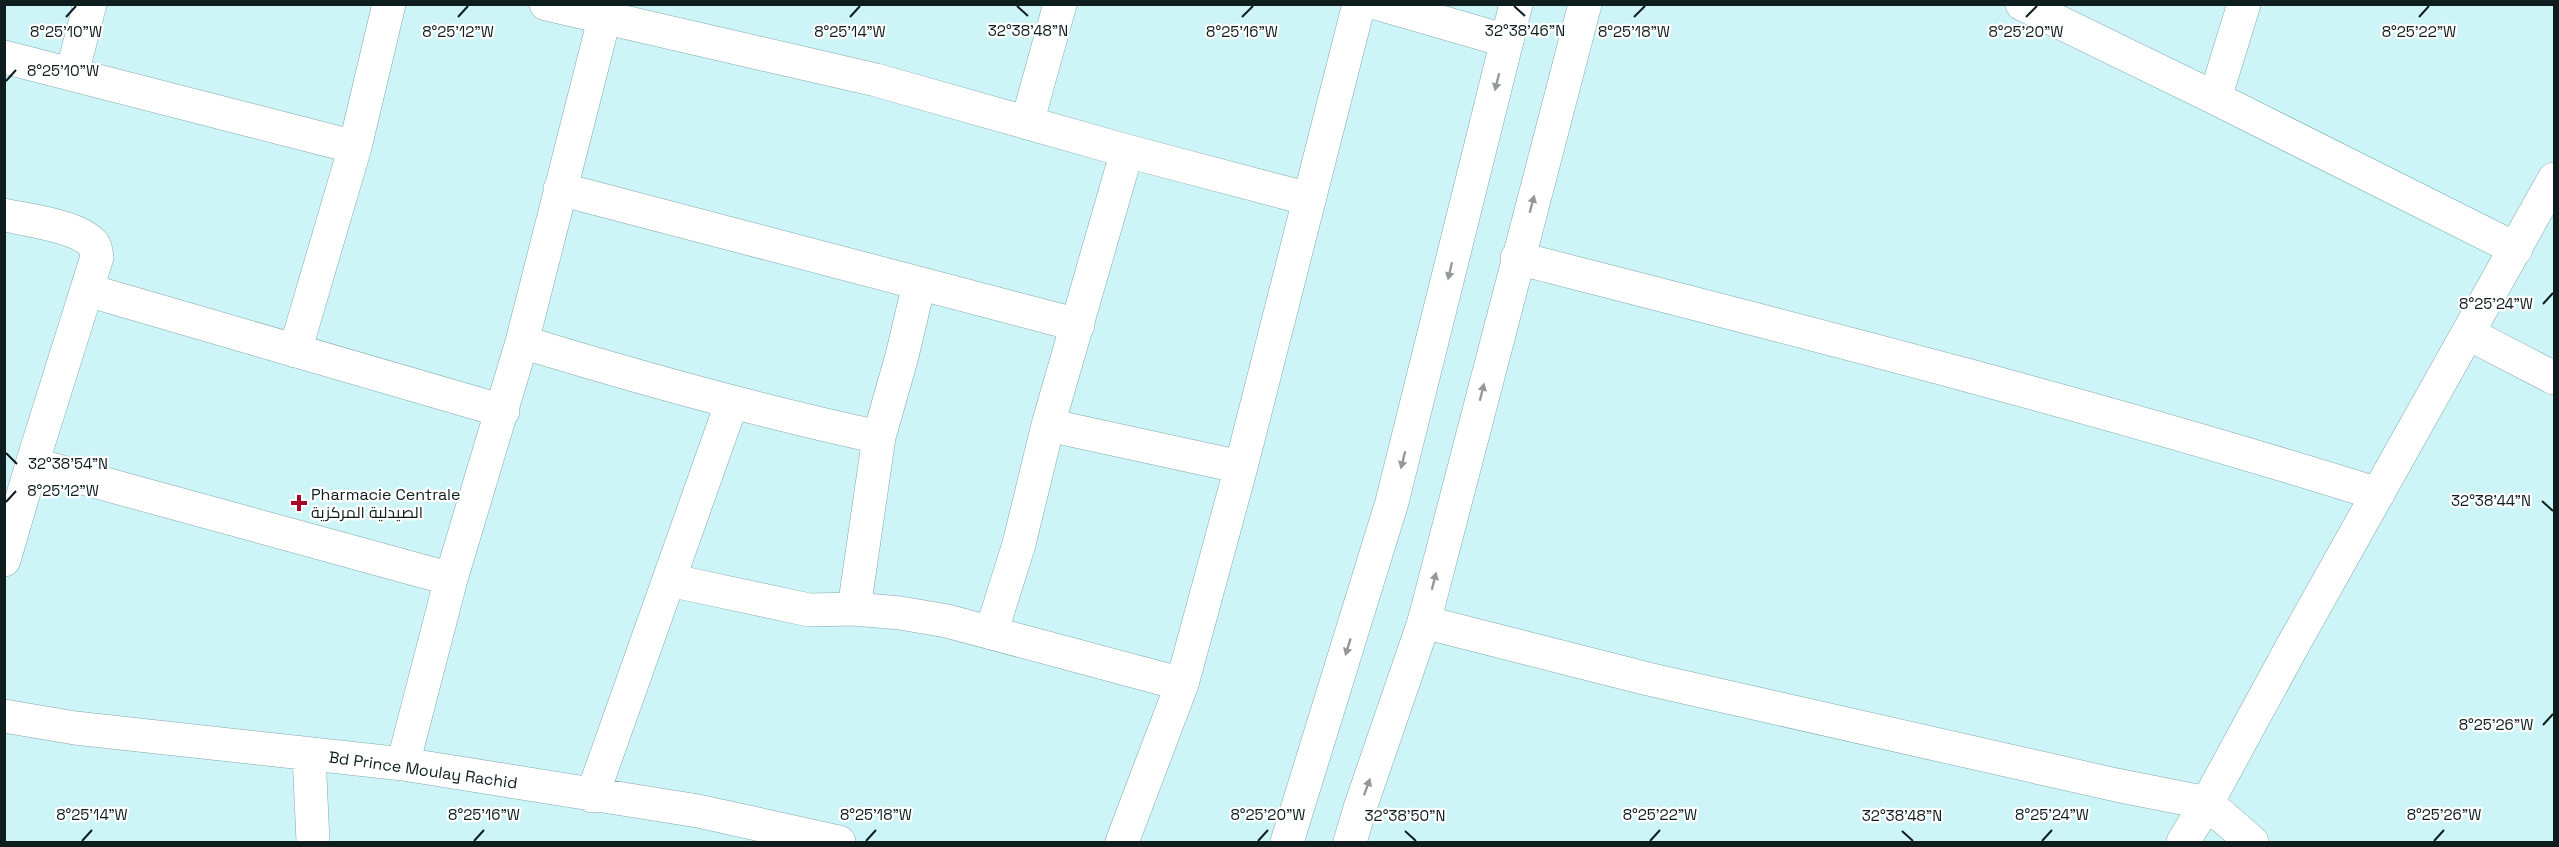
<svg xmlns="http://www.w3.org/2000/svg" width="2559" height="847" font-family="'Space Grotesk',Cairo,sans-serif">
<rect width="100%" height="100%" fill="#cdf5f7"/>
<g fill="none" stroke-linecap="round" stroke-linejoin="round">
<defs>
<path id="minor" d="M546 4 876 80 1127 151 1309 199
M1379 4 1507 41
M2022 4 2215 98 2516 249
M4 57 355 147
M72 73 90 4
M2215 98 2244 4
M1027 123 1060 4
M560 189 1078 325
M4 215C27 220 79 226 93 244 96 247 96 252 97 257L32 464 4 560
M1517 258C1806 332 2094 405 2378 494
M87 290 503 411
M2469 334 2554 378
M522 342C640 378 758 411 879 437
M295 351 355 147 389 4
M1048 425 1241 467
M32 464 451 579
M669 580 809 610 854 609 900 613 947 621 1182 684
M854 609 879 437 902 356 919 284
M1424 622 1648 679 2116 785 2207 803 2252 842
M991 633 1019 544 1048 425 1127 151
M4 716 75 728 403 764 698 811 839 842
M309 754 313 842
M403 764 451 579 522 342 608 4
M592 796 732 402
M1122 842 1182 684 1241 467 1359 4
M2183 842 2207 803 2293 645 2554 179"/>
<path id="major" d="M1287 842 1392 502 1516 4
M1350 842 1360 808 1424 622 1585 4"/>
</defs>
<use href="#minor" stroke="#82a8aa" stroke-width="34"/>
<use href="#major" stroke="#82a8aa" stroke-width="34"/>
<use href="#minor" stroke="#fff" stroke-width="33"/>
<use href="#major" stroke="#fff" stroke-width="33"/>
</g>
<defs><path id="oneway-solid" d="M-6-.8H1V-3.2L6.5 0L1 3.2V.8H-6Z" transform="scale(1.5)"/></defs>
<g fill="#93999a">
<use href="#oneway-solid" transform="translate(1497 82) rotate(104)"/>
<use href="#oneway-solid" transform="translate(1532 204) rotate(-75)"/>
<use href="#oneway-solid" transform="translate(1450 271) rotate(103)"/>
<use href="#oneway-solid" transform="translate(1482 392) rotate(-76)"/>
<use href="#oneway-solid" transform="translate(1403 460) rotate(104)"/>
<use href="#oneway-solid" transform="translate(1434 581) rotate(-76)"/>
<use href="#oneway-solid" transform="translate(1348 647) rotate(107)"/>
<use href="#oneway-solid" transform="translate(1367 787) rotate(-70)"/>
</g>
<path fill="none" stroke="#0e1d1e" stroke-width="2" d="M1017 6 1028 16M1514 6 1525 16M66 17 76 6M458 17 468 6M850 17 860 6M1242 17 1253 6M1634 17 1645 6M2026 17 2037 6M2419 17 2429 6M6 81 16 70M2543 304 2553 293M6 453 17 464M2542 501 2553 511M6 502 16 491M2543 725 2553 714M1405 831 1416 841M1902 831 1913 841M82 841 92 830M474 841 484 830M866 841 876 830M1258 841 1268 830M1650 841 1660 830M2042 841 2052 830M2434 841 2444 830"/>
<path fill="#a40828" stroke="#fff" stroke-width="2" d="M296 494h6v6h6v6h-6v6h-6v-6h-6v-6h6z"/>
<g text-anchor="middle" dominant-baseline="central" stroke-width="4.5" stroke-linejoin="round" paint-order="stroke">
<g font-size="16" fill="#0e1d1e" stroke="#fff" text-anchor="start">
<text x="311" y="494">Pharmacie Centrale<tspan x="311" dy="18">الصيدلية المركزية</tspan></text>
</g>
<g font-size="16" fill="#0e1d1e" stroke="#fff">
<text transform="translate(423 770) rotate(8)">Bd Prince Moulay Rachid</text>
</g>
</g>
<g font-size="15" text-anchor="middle" fill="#0e1d1e" stroke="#fff" stroke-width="4.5" stroke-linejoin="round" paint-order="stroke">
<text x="1028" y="36">32°38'48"N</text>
<text x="1525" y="36">32°38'46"N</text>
<text x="66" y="37">8°25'10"W</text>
<text x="458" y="37">8°25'12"W</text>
<text x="850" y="37">8°25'14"W</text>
<text x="1242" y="37">8°25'16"W</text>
<text x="1634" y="37">8°25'18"W</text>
<text x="2026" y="37">8°25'20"W</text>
<text x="2419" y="37">8°25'22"W</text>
<text x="63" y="76">8°25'10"W</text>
<text x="2496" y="309">8°25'24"W</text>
<text x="68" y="469">32°38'54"N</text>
<text x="63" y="496">8°25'12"W</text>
<text x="2491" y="506">32°38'44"N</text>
<text x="2496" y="730">8°25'26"W</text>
<text x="92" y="820">8°25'14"W</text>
<text x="484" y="820">8°25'16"W</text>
<text x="876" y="820">8°25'18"W</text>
<text x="1268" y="820">8°25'20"W</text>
<text x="1660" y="820">8°25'22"W</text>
<text x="2052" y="820">8°25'24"W</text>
<text x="2444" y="820">8°25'26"W</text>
<text x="1405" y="821">32°38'50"N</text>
<text x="1902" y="821">32°38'48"N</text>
</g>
<rect width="2559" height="847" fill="none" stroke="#0e1d1e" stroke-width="12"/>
</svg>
